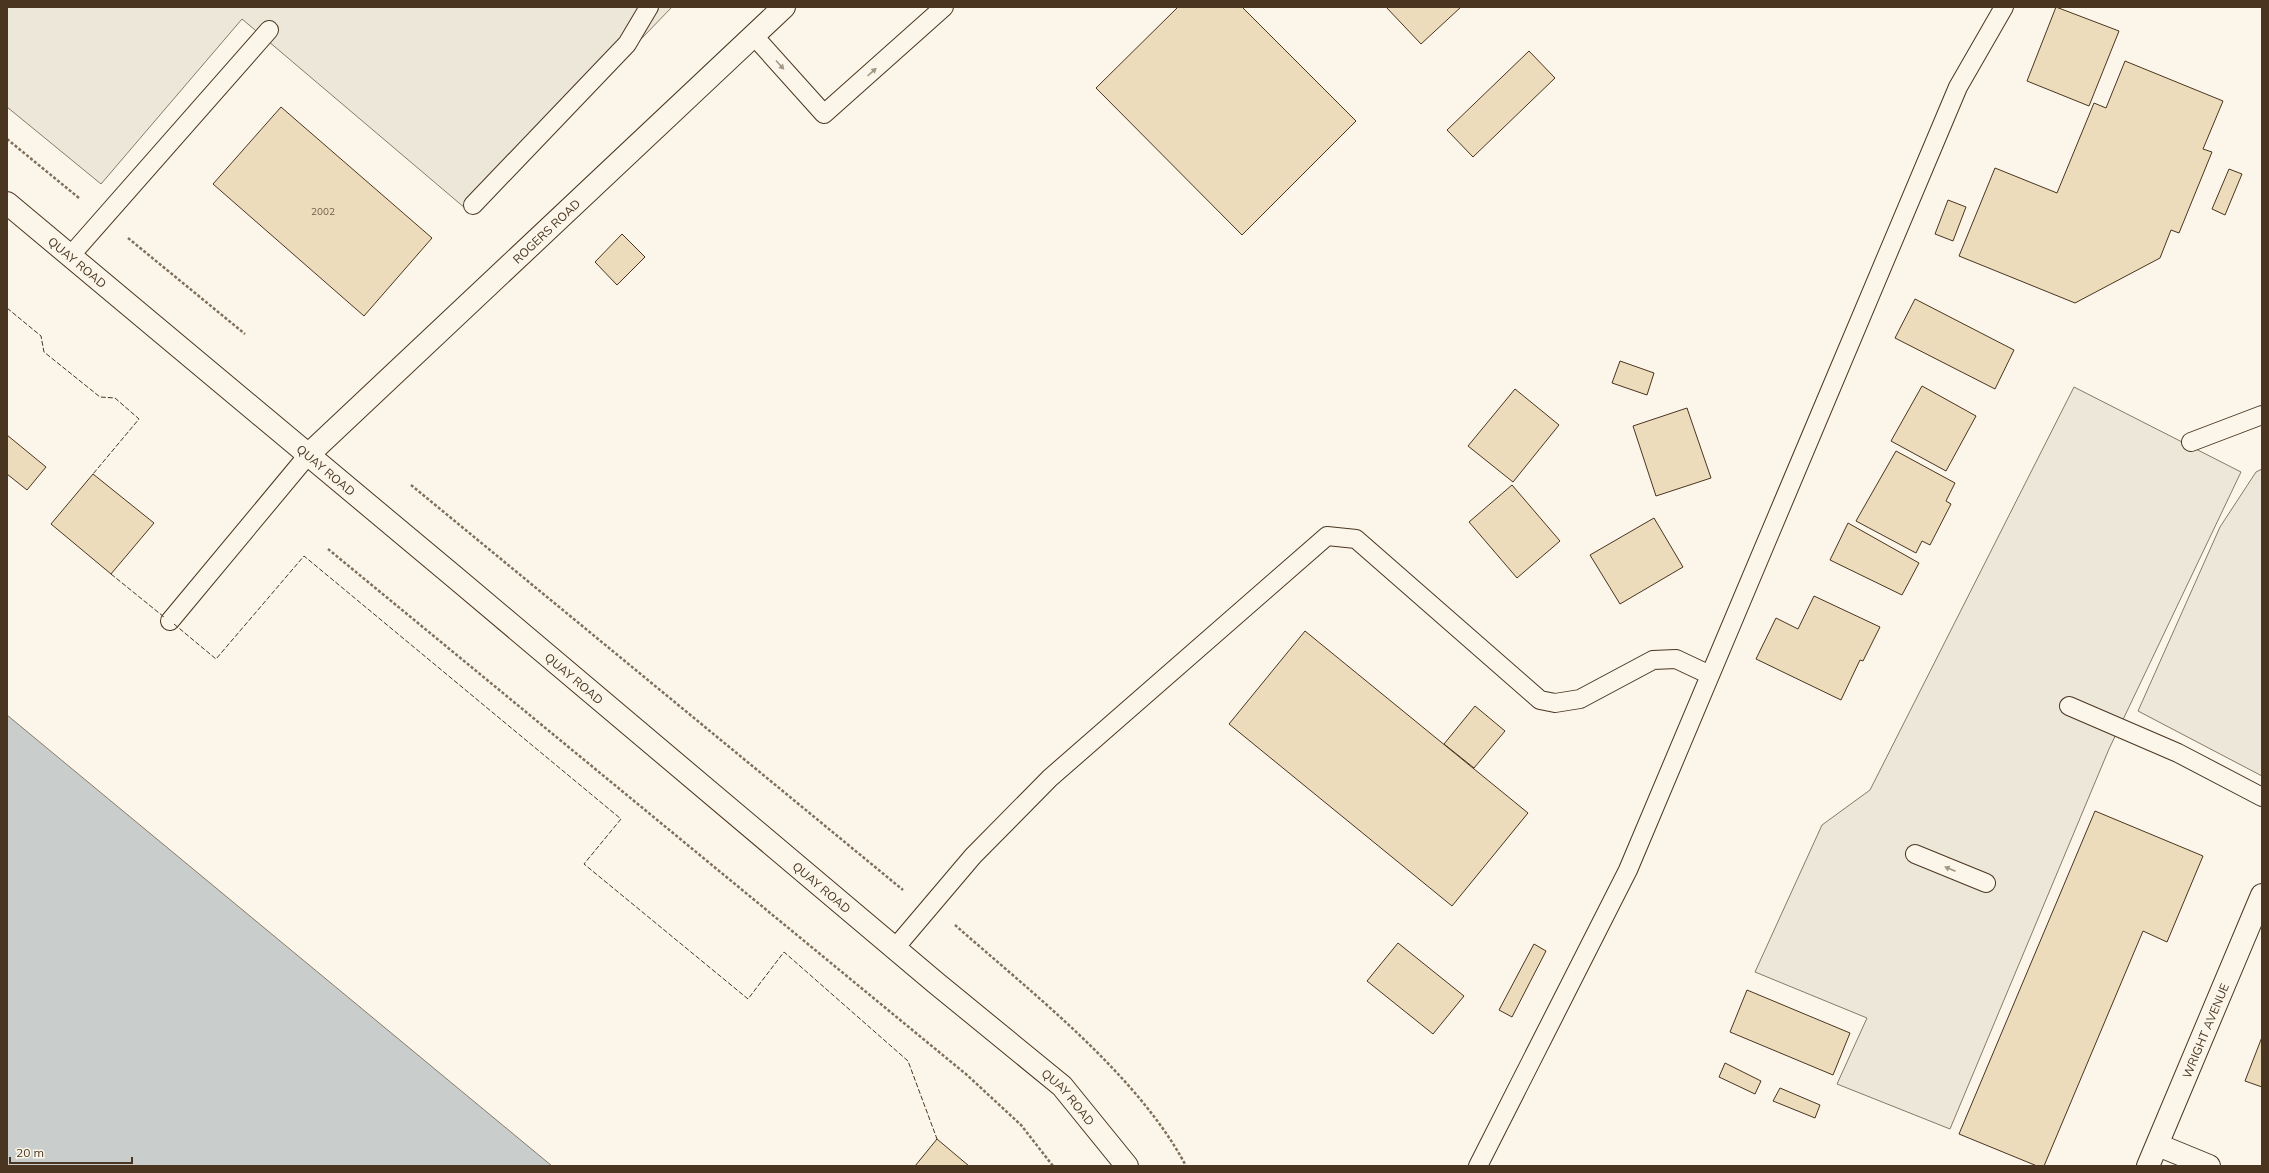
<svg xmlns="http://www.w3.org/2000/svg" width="2269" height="1173" font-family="Mulish,sans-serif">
<rect width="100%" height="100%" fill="#fbf6e9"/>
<path fill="#ede7d9" stroke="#887966" d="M7 7H672L472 214 242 19 101 184 7 107Z
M2074 387 2241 472 2109 749 1950 1129 1837 1084 1867 1018 1755 972 1822 825 1870 790Z
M2262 469V776L2138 711 2220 527 2256 472Z"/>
<path fill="#c9cecd" stroke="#887966" d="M7 715 552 1166H7Z"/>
<path fill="#ecdcbc" stroke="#4a3520" d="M1178 7H1242L1356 121 1242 235 1096 88Z
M1386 7H1461L1421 44Z
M2056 7 2119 31 2089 106 2027 81Z
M1529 51 1555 78 1473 157 1447 130Z
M2125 61 2223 101 2203 149 2212 152 2179 233 2171 230 2160 258 2075 303 1959 256 1995 168 2057 193 2094 103 2106 108Z
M281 107 432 238 364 316 213 184Z
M2229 169 2242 174 2225 215 2212 209Z
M1948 200 1966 207 1953 241 1935 234Z
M622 234 645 257 617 285 595 262Z
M1915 299 2014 350 1995 389 1895 338Z
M1620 361 1654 373 1647 395 1612 383Z
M1922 386 1976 416 1946 471 1891 441Z
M1515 389 1559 425 1513 482 1468 446Z
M1687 408 1711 478 1656 496 1633 426Z
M7 435 46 467 27 490 7 474Z
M1896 451 1955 483 1946 501 1951 504 1930 545 1922 541 1916 553 1856 521Z
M93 474 154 523 111 574 51 524Z
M1512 485 1560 541 1517 578 1469 522Z
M1654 518 1683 567 1620 604 1590 555Z
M1848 523 1919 563 1902 595 1830 560Z
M1814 596 1880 627 1863 661 1860 660 1841 700 1756 659 1776 618 1798 629Z
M1305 631 1528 813 1452 906 1229 724Z
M1475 706 1505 731 1474 768 1444 744Z
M2095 811 2203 856 2167 942 2143 931 2044 1166H2037L1959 1134Z
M1398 943 1464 996 1433 1034 1367 981Z
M1534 944 1546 951 1512 1017 1499 1010Z
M1747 990 1850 1033 1833 1075 1730 1032Z
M2262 1037V1087L2245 1081Z
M1725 1063 1761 1081 1755 1094 1719 1077Z
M1780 1088 1820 1105 1815 1118 1773 1101Z
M937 1139 969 1166H915Z"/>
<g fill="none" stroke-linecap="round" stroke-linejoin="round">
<defs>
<path id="service" d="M754 36 824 114 944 7
M473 205 627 44 649 7
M71 255 269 30
M2191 442 2262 415
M170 621 308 455
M2069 706 2178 753 2262 797
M1915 854 1986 883
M895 948 973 856 1050 778 1327 536 1356 539 1540 700 1555 703 1580 699 1653 660 1676 659 1710 675
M1478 1166 1628 870 1958 87 2004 7"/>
<g id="minor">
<path d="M2158 1145 2209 1166"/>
<path id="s1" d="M2148 1166 2262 895"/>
</g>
<g id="tertiary">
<path id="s2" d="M308 455 784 7"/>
</g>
<g id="secondary">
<path id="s3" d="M7 203 457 579 936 983 1062 1086 1127 1166"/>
</g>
</defs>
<use href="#service" stroke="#4a3520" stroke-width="20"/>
<use href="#minor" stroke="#4a3520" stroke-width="24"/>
<use href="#tertiary" stroke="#4a3520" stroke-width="24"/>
<use href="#secondary" stroke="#4a3520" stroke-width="24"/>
<path stroke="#7f6f5c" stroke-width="2.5" stroke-dasharray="3 2" stroke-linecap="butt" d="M7 139 79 198
M128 238 245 334
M411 485 903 890
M328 549 967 1075 1021 1125 1053 1166
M955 925C1032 993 1138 1075 1186 1166"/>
<use href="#service" stroke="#fbf6e9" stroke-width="18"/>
<use href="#minor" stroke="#fbf6e9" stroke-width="22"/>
<use href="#tertiary" stroke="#fbf6e9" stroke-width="22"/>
<use href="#secondary" stroke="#fbf6e9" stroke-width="22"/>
<path stroke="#4a3520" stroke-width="1" stroke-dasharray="5 2" stroke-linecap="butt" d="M7 308 41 336 44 352 100 397 115 398 139 419 93 474
M111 574 164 617
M174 624 216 659 304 556 621 819 584 864 748 999 784 952 908 1061 937 1139"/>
</g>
<defs><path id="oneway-solid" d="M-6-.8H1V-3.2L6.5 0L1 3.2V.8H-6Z"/></defs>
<g fill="#a29684">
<use href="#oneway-solid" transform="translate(780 65) rotate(48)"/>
<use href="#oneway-solid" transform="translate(872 72) rotate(-42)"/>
<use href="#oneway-solid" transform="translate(1950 869) rotate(-157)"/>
</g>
<g text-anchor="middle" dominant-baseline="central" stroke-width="3" stroke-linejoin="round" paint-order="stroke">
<g font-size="10" fill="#725f47">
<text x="323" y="211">2002</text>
</g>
<g font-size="12" fill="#4a3520" stroke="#fbf6e9">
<text stroke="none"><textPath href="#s2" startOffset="327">ROGERS ROAD</textPath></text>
<text stroke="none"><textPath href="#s3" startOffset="92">QUAY ROAD</textPath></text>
<text stroke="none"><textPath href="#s3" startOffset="416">QUAY ROAD</textPath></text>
<text stroke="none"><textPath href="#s3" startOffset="740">QUAY ROAD</textPath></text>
<text stroke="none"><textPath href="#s3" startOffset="1064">QUAY ROAD</textPath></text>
<text stroke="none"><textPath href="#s1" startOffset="147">WRIGHT AVENUE</textPath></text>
<text stroke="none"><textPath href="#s3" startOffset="1388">QUAY ROAD</textPath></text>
</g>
</g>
<rect width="2269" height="1173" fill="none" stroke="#4a3520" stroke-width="16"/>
<path d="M10 1157v6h122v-6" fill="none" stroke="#4a3520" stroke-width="2"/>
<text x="16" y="1157" font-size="12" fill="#4a3520" stroke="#fbf6e9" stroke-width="3" paint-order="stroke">20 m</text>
</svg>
